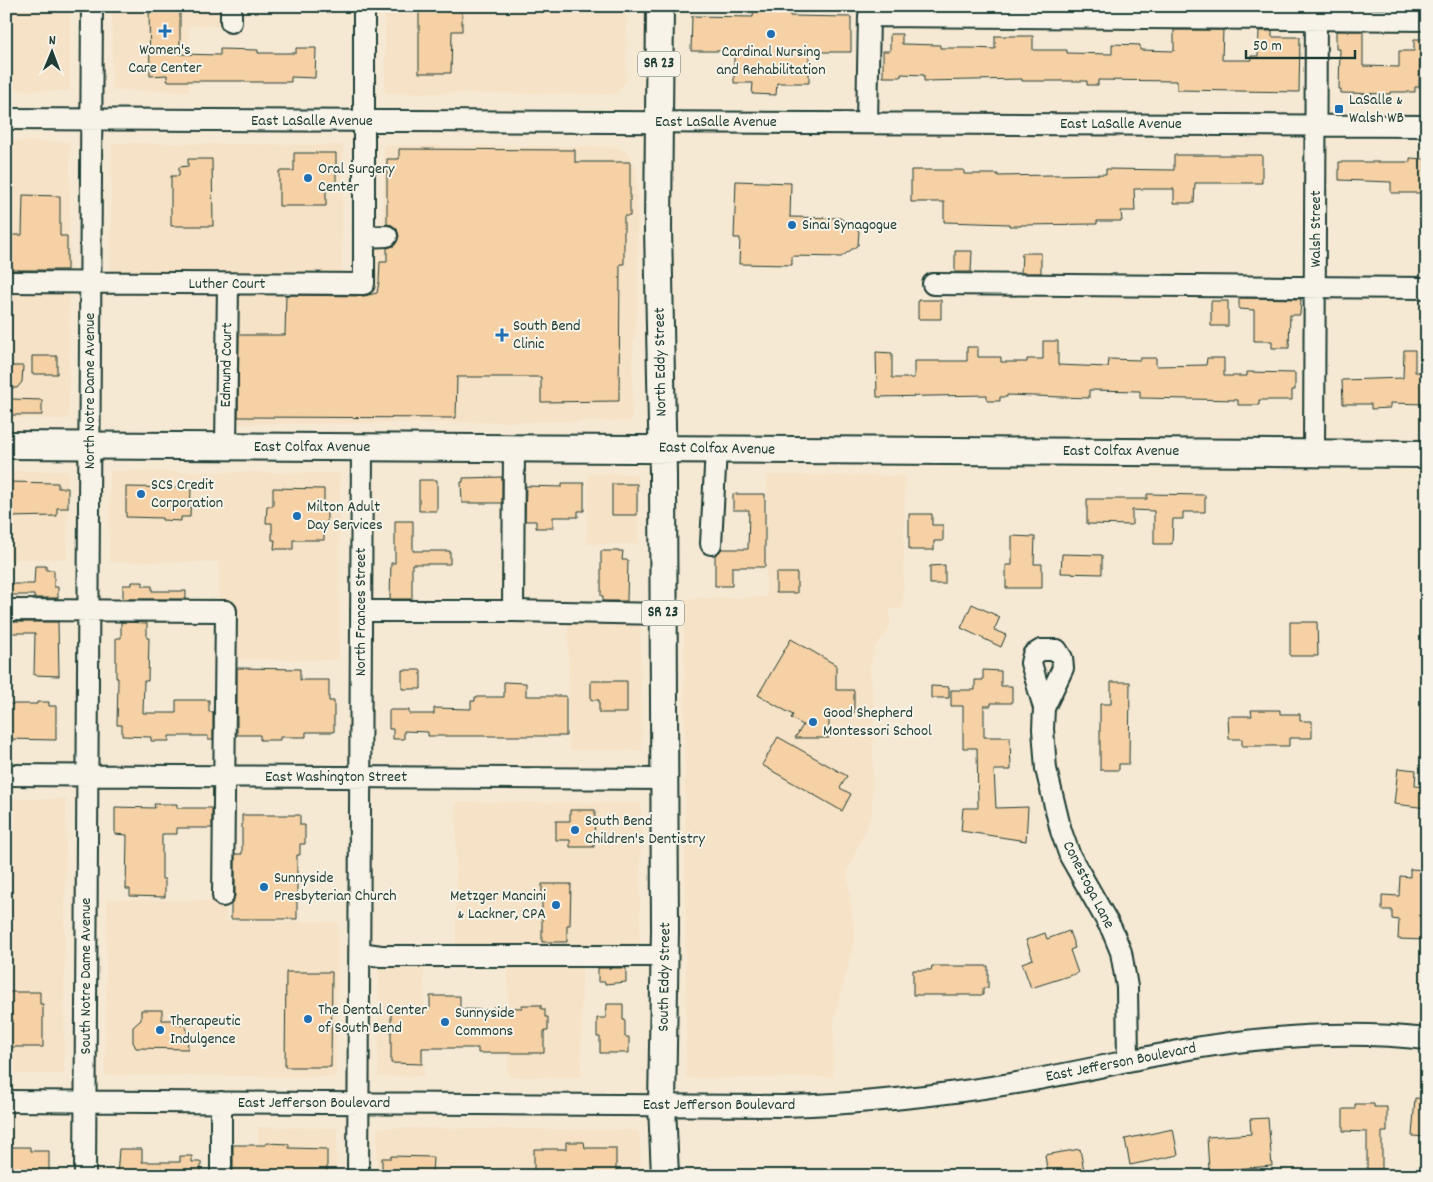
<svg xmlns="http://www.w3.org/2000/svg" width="1433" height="1182" font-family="Dekko,sans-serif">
<rect width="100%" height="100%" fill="#f6e9d4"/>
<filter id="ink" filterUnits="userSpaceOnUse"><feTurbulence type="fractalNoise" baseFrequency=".02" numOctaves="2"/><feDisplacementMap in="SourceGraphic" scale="10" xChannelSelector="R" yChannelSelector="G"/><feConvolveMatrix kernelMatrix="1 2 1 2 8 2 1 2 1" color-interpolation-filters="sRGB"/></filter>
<g filter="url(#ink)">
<path fill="#f6e2c6" d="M6 6H70V91L6 90Z
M112 6H225V26H189V91L112 90Z
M385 6H627L626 81 616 94 385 93Z
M6 141 70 142 69 419 6 418Z
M112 143 343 145 342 277 110 276Z
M384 145 619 147 631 157 637 171 638 297 633 352 632 421 235 424V290L372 289 373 249 383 244Z
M6 471H68L67 559H6Z
M110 471 340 473 339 660 228 659 219 609V562H109Z
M588 474H634L639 479 638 544H587Z
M767 475 905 476 903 609H890V625L886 634 875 646 870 668 874 706 872 814 847 872 855 938 834 1020 833 1077 686 1078 684 599 766 597Z
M568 616 640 617 642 750H569Z
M6 799H66L64 1074H6Z
M456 802 641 803 640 951 456 950Z
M107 899 226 901V921L338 922 336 1077 105 1075Z
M379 959H424V1076L378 1077Z
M508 959 582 960 581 1077H508Z
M258 1127 337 1128 336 1176H258Z
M377 1128 635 1130 639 1133 640 1142 641 1176H377Z"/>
<path fill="#f5d1a5" stroke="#1f3d34" d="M149 6H180V54L220 55V49L258 50V53H296V48H316L315 78 291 77V82H244V81H167V75L150 76Z
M419 6H462V31H452L451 73H419Z
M754 6H790V16L851 17V52H809V83H777L776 95 752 94 753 83H734V51H691L692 16 753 17Z
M1174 30H1223L1222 60H1252L1251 56H1258L1259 31H1272V37H1300L1299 92 1177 90V81L1098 80V85H1087V81H1022V79L924 81V75L901 74V77H883V51H890V34H902V44L940 45V48H973L995 49V36H1033V50H1067V53L1112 54V44L1140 45V50L1174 51Z
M1336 31H1363V66L1399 67V51H1414V39H1426V53H1420L1419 87H1415V92H1390V94L1341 93V89H1339L1340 49H1336Z
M399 149 575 150V162H630V216H624V264H620L619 401 541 402V377H457L456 418 238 417 239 335H285L286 295 364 296 377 293 379 282 380 262H387V248L394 246 397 242 399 236 397 229 392 225 387 224V159H399Z
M294 153H336V185H326V206H279V171H294Z
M1174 155H1262V183H1195L1194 203H1174V189H1134L1135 211H1121L1122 221H1097V224L1021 225V226H1009V224L944 222V202H911V170H964V174H998V176L1106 174V169L1174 170Z
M1410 158 1425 159 1424 193H1391V182L1339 180V162H1410Z
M188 159H212L213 226H171V176H179V167L188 166Z
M736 181 791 183 790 217 840 218 859 231 858 245 841 257 792 256V265L739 264 740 238H734Z
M23 195 60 196V236H67V270H6V235H22Z
M955 251H972L971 272H955Z
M1022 253H1041V273H1021Z
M1239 298 1301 299 1300 315H1290L1289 348H1272V341H1254V310L1239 309Z
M918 300H941V319H918Z
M1211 301H1228V326H1211Z
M1043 341H1058V365L1108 367 1109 359 1140 360V358H1156V366L1206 365 1207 358H1224V376H1247V372L1295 373V390H1292V400H1259V405H1238V400L1140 398V391L1089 390V398L1007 395V397H1000V401H987V395L877 397 876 352 892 353V378H914V361H967V347H978V357H1001V362H1027V359H1043Z
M1404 350H1415V372H1425V404L1390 403V408L1371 409V404H1343L1342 380 1403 378Z
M32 356H57V374H32Z
M6 366H23L22 382 17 388H6Z
M11 399 42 400V415H11Z
M502 477V503H462L461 482H463V478Z
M419 480H437V511H419Z
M6 482 58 483V488H68V508H57V516L6 517Z
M562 483H584V511H578V517H553V528H536V521H525L526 486 562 487Z
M612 484H637V515H612Z
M126 487 191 488 190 517H181V521L162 520V518L126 517Z
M273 488 324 489V508H327V524H324V540H293V549H274L275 540H272V523H266L267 506H273Z
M733 494H765V567H732V586H715V555L721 549H748L749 510H733Z
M1147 494 1205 495V512H1183V519H1173L1172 544H1154V511L1132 510V525L1087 524V499H1147Z
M909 514H932V525H943V541H934V550H909Z
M395 521H413V551H450V564H412V599H390L391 563H395Z
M1012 536 1035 537 1034 564H1042V588H1006V565H1012Z
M601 551H623L622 560H628L627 601H603V596H601Z
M1062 554 1102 555V574L1061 573Z
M945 565V584H930V566Z
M35 566H46V570H54V587H58V598H34V595H6V584H34Z
M776 573H797V593H776Z
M132 582H143V586H152V591H186V599H123V585H132Z
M972 604 1000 617 994 630 1006 635 1001 647 961 628Z
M11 622H58L59 676 34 675 35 633H11Z
M121 622 147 623V638H149L148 681H144L143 713H176V700H209V712H213V740H208V736H169V741H151V737L122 736V725H117L118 678H116V638H121Z
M1290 622H1317L1318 656H1290Z
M791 639 836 665V690H854V713L829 712V738H795L803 725 791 718 793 715 758 695Z
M237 668 300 669V680H329V701H334V732H306V737H280V740H260V735H237Z
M402 670H421V689H402Z
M983 670 1001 671V686H1012V703H991V706H984V737H1010L1011 770H994L996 808 1028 807 1026 841 961 831 963 808H978L977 748H963V706H951V690H975V680H983Z
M591 681H627V713H599V700H591Z
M504 682 526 683V696H566V736H428V732L404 731V739H393V729H389V710H409V714H434V708L471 709V701H475V697H504Z
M1111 682H1130L1129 764H1119V770H1100V704H1111Z
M931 686 949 687V698H931Z
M37 702H49V706H56V740L6 739V704H37Z
M1251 710H1280V714H1300V721H1312V738H1289V746H1242V739H1229L1228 716H1252Z
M778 737 847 776 840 788 851 794 842 811 762 765Z
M1398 768 1416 770 1415 786 1427 787V808L1394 804Z
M154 804H177V808H212V828H177V834H162V879H165V897L130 896V889H126L127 835 115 834V807L155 808Z
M570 810H595L594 847H570V840H556V821H570Z
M242 815H300V825H305V844H300V855H297V919H231V904L235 896V854H242Z
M1410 869 1427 870 1426 940 1398 939 1399 920 1392 919V910H1382V895L1399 896 1400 876 1410 877Z
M542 884H571L570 925H567V942H542Z
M1069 931 1075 948 1070 950 1078 973 1031 988 1022 963 1033 959 1026 940 1045 933 1047 939Z
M932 966H988V988H983V995H913V970H931Z
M598 968H626V982L605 984V982H598Z
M286 972H332L331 1067H285Z
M6 992H40V1004H43V1047H6Z
M430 996H460V1009L493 1010V1007L522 1008V1005H541V1009H545V1017H548V1031H544V1053H478V1048H422V1064L391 1063V1008H430Z
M607 1004H623V1020H625V1037H629V1053H600V1037H597V1018H606Z
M141 1010H162V1020H173V1023L185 1025 187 1030 188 1049 136 1048 133 1042V1027L141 1020Z
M1415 1098 1427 1099V1137L1412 1136Z
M1355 1104H1374V1107H1387V1132H1382V1169H1367V1132L1343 1131V1109H1355Z
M1268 1118 1272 1166 1209 1171 1207 1137 1251 1134 1250 1119Z
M1173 1129 1178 1155 1130 1165 1125 1139Z
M566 1142H584L585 1148H616V1176H534V1149H566Z
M266 1143 289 1144V1148L327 1149V1176H233V1145H266Z
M6 1147H30V1151H49V1176H6Z
M119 1149H142V1162H180V1156H192V1162H201V1176H117Z
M1080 1149 1085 1176H1048L1045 1155Z
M391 1156 433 1157 432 1176H382V1158H391Z"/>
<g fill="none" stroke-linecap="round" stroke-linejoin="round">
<defs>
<path id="minor" d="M231 22V6
M6 119 1427 126
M867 122 869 16 1427 20
M364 237 387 236
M6 282 364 284V6
M933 284 1427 288
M226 446 228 284
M1314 453 1316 6
M711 544 716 449
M6 610 226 611 223 896
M361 611H513L663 614
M513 611 514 447
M1044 708 1063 668 1062 658 1057 650H1041L1033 655 1031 663 1044 708 1043 729 1046 769 1061 831 1070 856 1112 930 1121 952 1127 987 1128 1061
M6 775 665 779
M360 953 381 956H665
M6 1101 784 1106C860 1104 936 1096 1010 1084 1070 1074 1129 1060 1189 1049 1266 1036 1349 1030 1427 1039
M85 1176 92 6
M221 1176V1102
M358 1176 362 447"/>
<path id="major" d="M660 6 658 228 663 474 665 930 662 1105 665 1176
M6 445 1427 454"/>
</defs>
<use href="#minor" stroke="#1f3d34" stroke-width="24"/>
<use href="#major" stroke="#1f3d34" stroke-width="30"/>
<use href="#minor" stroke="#f7f3e8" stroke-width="20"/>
<use href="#major" stroke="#f7f3e8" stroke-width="26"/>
</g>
</g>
<g fill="#1f6fb2" stroke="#f7f3e8" stroke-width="2">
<path d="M162.5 23.5h5v5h5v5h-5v5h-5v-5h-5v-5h5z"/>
<circle cx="771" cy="34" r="5"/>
<rect x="1334" y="104" width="10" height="10" rx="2.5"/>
<circle cx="308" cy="178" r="5"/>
<circle cx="792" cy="225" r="5"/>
<path d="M499.5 327.5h5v5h5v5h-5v5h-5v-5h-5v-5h5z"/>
<circle cx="141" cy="494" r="5"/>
<circle cx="297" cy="516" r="5"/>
<circle cx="813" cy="722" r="5"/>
<circle cx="575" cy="830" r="5"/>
<circle cx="264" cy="887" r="5"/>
<circle cx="556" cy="905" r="5"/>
<circle cx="308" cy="1019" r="5"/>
<circle cx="445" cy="1022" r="5"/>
<circle cx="160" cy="1030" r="5"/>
</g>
<g text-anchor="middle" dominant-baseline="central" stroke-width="4" stroke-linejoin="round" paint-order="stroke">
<g fill="#f7f3e8" stroke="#60746a" stroke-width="1">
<rect x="638" y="51.5" width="42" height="25" rx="4"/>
<rect x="642" y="600.5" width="42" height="25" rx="4"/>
</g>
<g font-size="15" font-weight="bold" fill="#1f3d34">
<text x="659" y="64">SR 23</text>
<text x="663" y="613">SR 23</text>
</g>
<g font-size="16" fill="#1f3d34" stroke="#f7f3e8" text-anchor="start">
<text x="165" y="50" text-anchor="middle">Women's<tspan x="165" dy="18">Care Center</tspan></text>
<text x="771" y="52" text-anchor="middle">Cardinal Nursing<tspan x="771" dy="18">and Rehabilitation</tspan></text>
<text x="1349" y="100">LaSalle &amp;<tspan x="1349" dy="18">Walsh WB</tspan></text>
<text x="318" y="169">Oral Surgery<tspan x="318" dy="18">Center</tspan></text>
<text x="802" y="225">Sinai Synagogue</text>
<text x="513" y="326">South Bend<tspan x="513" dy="18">Clinic</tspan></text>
<text x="151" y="485">SCS Credit<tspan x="151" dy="18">Corporation</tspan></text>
<text x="307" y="507">Milton Adult<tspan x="307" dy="18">Day Services</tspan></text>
<text x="823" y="713">Good Shepherd<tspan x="823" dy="18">Montessori School</tspan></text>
<text x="585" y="821">South Bend<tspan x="585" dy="18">Children's Dentistry</tspan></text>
<text x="274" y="878">Sunnyside<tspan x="274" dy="18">Presbyterian Church</tspan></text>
<text x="546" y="896" text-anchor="end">Metzger Mancini<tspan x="546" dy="18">&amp; Lackner, CPA</tspan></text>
<text x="318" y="1010">The Dental Center<tspan x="318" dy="18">of South Bend</tspan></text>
<text x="455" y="1013">Sunnyside<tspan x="455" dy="18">Commons</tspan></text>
<text x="170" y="1021">Therapeutic<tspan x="170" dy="18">Indulgence</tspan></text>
</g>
<g font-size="16" fill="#1f3d34" stroke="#f7f3e8">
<text x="312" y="121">East LaSalle Avenue</text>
<text x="716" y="122">East LaSalle Avenue</text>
<text x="1121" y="124">East LaSalle Avenue</text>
<text transform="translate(1316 229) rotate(-90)">Walsh Street</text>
<text x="227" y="284">Luther Court</text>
<text transform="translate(661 362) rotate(-91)">North Eddy Street</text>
<text transform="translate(227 365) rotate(-89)">Edmund Court</text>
<text transform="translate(90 391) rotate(-90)">North Notre Dame Avenue</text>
<text x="312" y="447">East Colfax Avenue</text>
<text transform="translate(717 449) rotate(1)">East Colfax Avenue</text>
<text x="1121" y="451">East Colfax Avenue</text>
<text transform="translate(361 612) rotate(-90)">North Frances Street</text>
<text x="336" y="777">East Washington Street</text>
<text transform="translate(1088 885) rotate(63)">Conestoga Lane</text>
<text transform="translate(86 976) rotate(-90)">South Notre Dame Avenue</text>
<text transform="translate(665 977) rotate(-89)">South Eddy Street</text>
<text transform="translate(1121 1063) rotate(-11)">East Jefferson Boulevard</text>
<text x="314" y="1103">East Jefferson Boulevard</text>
<text x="719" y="1105">East Jefferson Boulevard</text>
</g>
</g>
<rect width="1433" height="1182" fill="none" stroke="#f7f3e8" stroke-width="25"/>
<rect x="12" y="12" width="1408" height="1157" fill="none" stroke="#1f3d34" stroke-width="2" filter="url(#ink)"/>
<g transform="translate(52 52) rotate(1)" stroke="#f7f3e8" stroke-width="4" paint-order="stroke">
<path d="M0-4L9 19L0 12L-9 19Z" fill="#1f3d34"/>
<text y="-8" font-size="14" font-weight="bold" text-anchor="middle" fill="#1f3d34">N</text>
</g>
<path d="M1246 50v8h109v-8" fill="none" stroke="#1f3d34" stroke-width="2.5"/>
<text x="1253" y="50" font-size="15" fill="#1f3d34" stroke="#f7f3e8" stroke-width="4" paint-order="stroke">50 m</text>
</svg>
